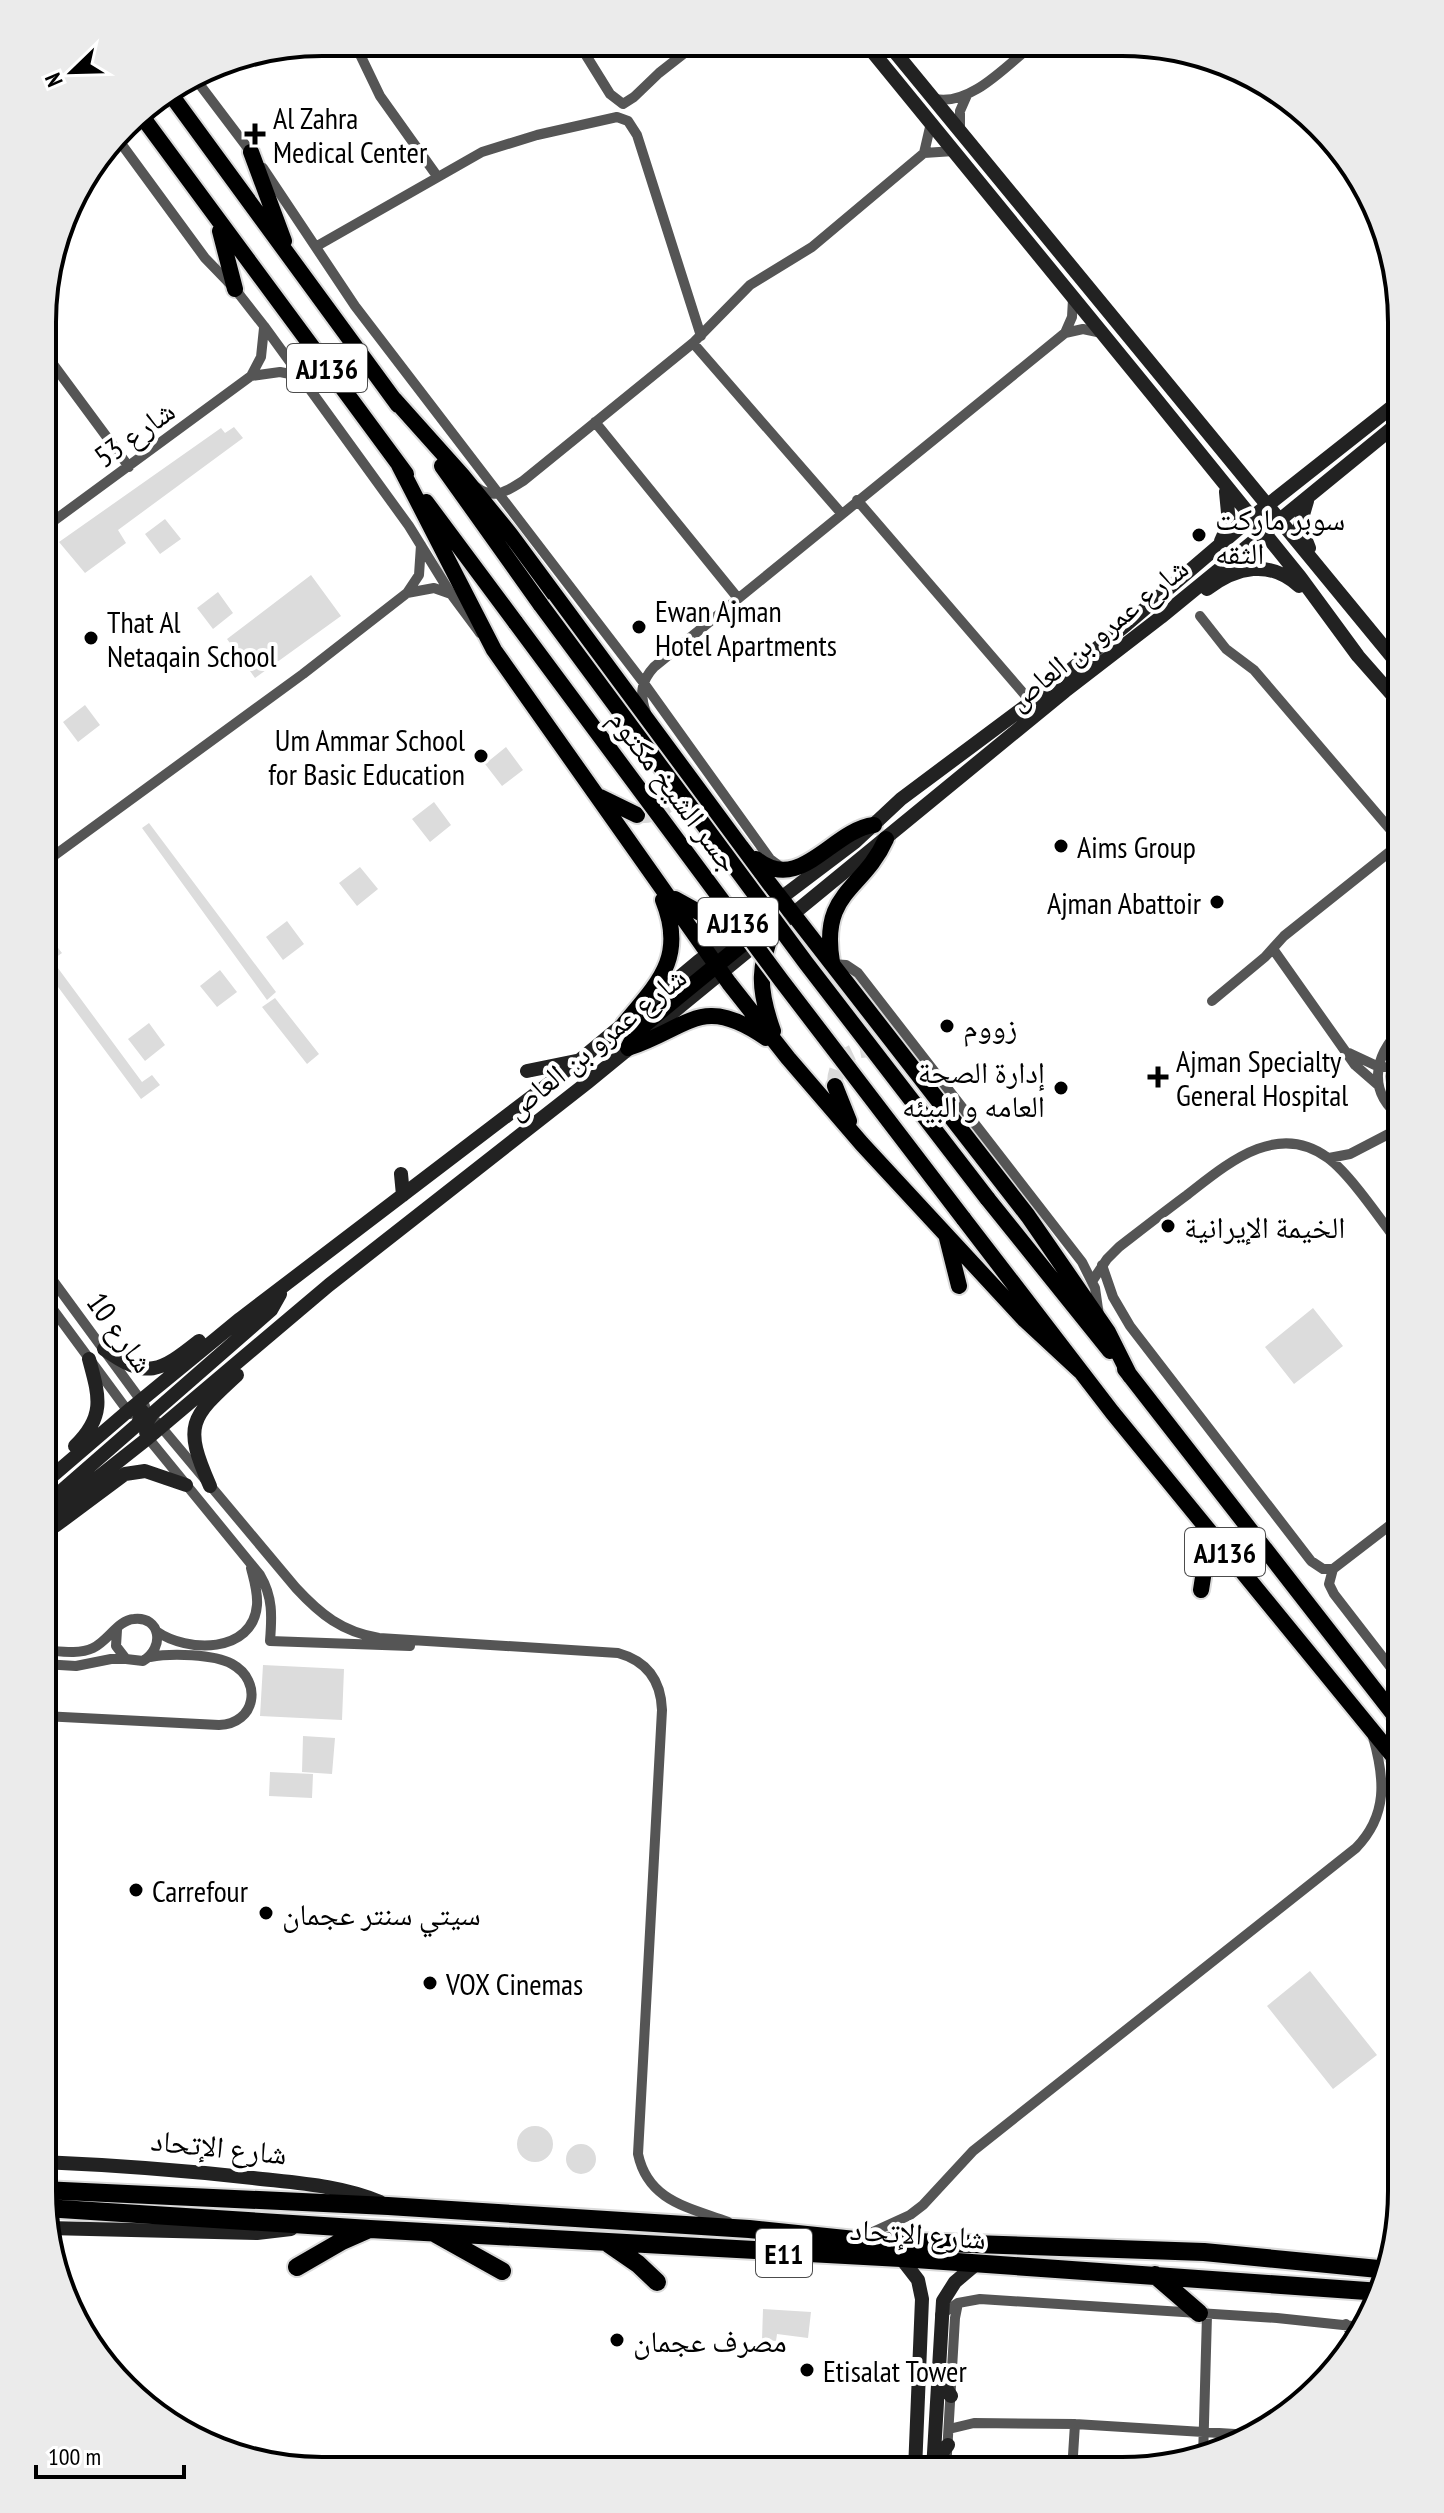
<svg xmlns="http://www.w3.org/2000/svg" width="1444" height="2513" font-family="'PT Sans Narrow','Noto Naskh Arabic',sans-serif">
<rect width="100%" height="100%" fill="#fff"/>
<path fill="#dcdcdc" d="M234 427 243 438 118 530 126 543 85 573 59 542 221 428 225 433Z
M165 519 181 539 160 554 145 534Z
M311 575 341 616 255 678 227 639Z
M218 592 233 613 213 629 197 608Z
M85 705 100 725 78 742 63 722Z
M506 747 523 770 502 786 485 764Z
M434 802 451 825 430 842 412 819Z
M149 823 276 992 267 1000 142 828Z
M360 867 378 889 357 906 339 883Z
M287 921 304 944 283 960 266 937Z
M44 930 62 953 52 960 142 1082 152 1075 160 1085 141 1099 44 968Z
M220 970 237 992 217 1007 200 986Z
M275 998 319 1054 307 1064 262 1007Z
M149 1023 165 1045 145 1061 128 1039Z
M1313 1308 1343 1346 1294 1384 1265 1347Z
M263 1665 344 1669 342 1720 260 1716Z
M303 1736 335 1738 332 1774 302 1772Z
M270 1772 313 1774 312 1798 269 1796Z
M1310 1971 1377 2055 1333 2089 1267 2006Z
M517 2144a18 18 0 1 1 36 0a18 18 0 1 1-36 0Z
M566 2159a15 15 0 1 1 30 0a15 15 0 1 1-30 0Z
M763 2309 811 2312 808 2338 777 2334 776 2341 762 2340Z"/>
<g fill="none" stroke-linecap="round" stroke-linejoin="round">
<path stroke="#d9d9d9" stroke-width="16" stroke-dasharray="16 8" stroke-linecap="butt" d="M637 815C661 817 676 802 677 778
M835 1086C834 1059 854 1043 880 1052"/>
<defs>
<path id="primary" d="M169 92 398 405
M138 111 406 474
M251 152 284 241
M220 231 235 289
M394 399 462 475 510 534 741 847 1028 1216 1108 1332 1130 1376
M399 465 494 650 729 983 788 1058 862 1144 1025 1320 1080 1371
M442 466 541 605
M426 502 516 623
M600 797 637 815
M756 859C800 895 832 830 874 825
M675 899 713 920 749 926
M832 962C820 891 863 891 886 839
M624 1024C659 982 686 957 663 900
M773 1031C753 975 763 963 778 910
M628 1048 636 1033 645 1024 746 941 756 918 757 889
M628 1048C689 1028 701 993 766 1038
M835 1086 849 1121
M987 1198 1110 1351
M963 1218 1112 1412 1402 1767
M947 1238 959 1286
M1125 1369 1402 1725
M1201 1590 1206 1558 1204 1528"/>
<path id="highway" d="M42 2190 388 2206 749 2229 855 2240 1204 2252 1389 2270
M45 2208 370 2229 901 2258 1381 2292
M434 2233 502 2271
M609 2244 638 2264 657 2282
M297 2267 342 2241 367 2230
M1155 2275 1199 2313"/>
</defs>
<use href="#primary" stroke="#dbdbdb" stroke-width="20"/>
<use href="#highway" stroke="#dbdbdb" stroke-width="22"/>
<path stroke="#555" stroke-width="10" d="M354 42 380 96 437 176
M579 44 610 94 623 104 634 97 659 73 696 44
M194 77 253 155
M935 99C970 106 1005 67 1031 46
M1292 104 1348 173
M960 128V111L967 95
M117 138 205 258 235 289 264 326 409 526 451 594 480 633
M924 153 931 123
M263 168 355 306 643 682 770 859 778 865
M317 246 482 152 537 135 617 117 628 121 637 135 701 336
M1065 333 1083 329 1102 333
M693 343 841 513
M44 352 129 467
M251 376 280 372 300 376
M595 422 737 597
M476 487C494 500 506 492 523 481L693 343 750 285 812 247 924 153 954 151
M857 500 1031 702
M44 528 251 376 261 357 264 328
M407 593 419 575 421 545
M1200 616 1226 649 1254 670 1401 842
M646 713C640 695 640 682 654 667L1065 333 1072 317 1073 299
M44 863 303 674 407 593 434 588 451 594
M1273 949 1355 1065 1378 1085
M832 964 846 965 858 973 1082 1262 1095 1288 1099 1316
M1212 1001 1265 957 1284 936 1402 842
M1349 1053 1379 1067H1385
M1401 1116C1387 1090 1387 1062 1402 1036
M1402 1118C1367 1093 1373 1056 1402 1028
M1329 1158 1350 1154 1402 1127
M1102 1265 1113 1297 1130 1326 1311 1561 1323 1569H1333
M43 1267 145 1406
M1093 1280 1107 1259 1119 1247C1141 1230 1164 1212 1187 1195 1227 1164 1277 1120 1328 1158 1351 1175 1383 1223 1402 1248
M43 1296 130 1414
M157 1422 296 1588C320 1614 342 1632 379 1638L618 1653C647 1661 661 1680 662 1710L638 2154C648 2201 688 2207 728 2222
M144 1433 260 1575C273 1597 272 1616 270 1641L410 1646
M156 1631C187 1653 253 1654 257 1605 258 1592 254 1580 251 1568
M43 1650C59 1651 78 1655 93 1648 108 1641 118 1620 134 1619 161 1616 165 1648 143 1661L126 1659 116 1646 117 1630
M43 1664 76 1666 111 1659H126
M1402 1682 1334 1594 1329 1584 1333 1569 1402 1516
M43 1716 219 1725C256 1724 263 1681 232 1664 214 1654 171 1653 150 1657
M864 2236 910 2215 923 2205 973 2151 1356 1848C1388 1815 1385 1779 1373 1737
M940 2315 958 2303 980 2299 1277 2318 1362 2327
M1346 2324 1355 2341
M949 2429 974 2423 1075 2424 1251 2435
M1203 2458 1207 2315
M946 2470 955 2318 958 2303
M1072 2471 1075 2424"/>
<path stroke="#222" stroke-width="14" d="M867 45 1152 394 1300 577 1358 656 1402 706
M890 46 1402 669
M1307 501 1300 525 1309 548
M1221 541 1229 523 1226 492
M1207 589C1236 567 1270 559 1299 586
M773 904 855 842 901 799 1031 702 1127 624 1250 519 1402 399
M527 1071 576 1061
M401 1174 403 1195
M104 1349C147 1380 160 1372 199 1341
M148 1438 145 1425 152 1414 271 1310 280 1294
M75 1446C106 1416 99 1396 89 1359
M43 1484 128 1411 240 1319 580 1060 699 961 751 923
M210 1486C183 1425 190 1418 237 1375
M43 1507 138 1424 142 1411
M43 1521 148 1438 329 1285 588 1082 1065 691 1161 617 1402 420
M43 1530 55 1526 125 1474 145 1471 186 1485
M42 2162C113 2165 182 2170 253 2178 296 2183 339 2185 380 2202
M48 2228 257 2233 291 2229
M901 2258 918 2280 922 2299 915 2470
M937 2375 951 2396
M933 2463 948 2445
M933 2470 943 2301 955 2282 975 2265"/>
<use href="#primary" stroke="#000" stroke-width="16"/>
<use href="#highway" stroke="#000" stroke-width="18"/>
<defs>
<path id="primary-bridge" d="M541 605 806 963 987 1198
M516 623 781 980 963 1218"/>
</defs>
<use href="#primary-bridge" stroke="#dbdbdb" stroke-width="20" stroke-linecap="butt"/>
<use href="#primary-bridge" stroke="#000" stroke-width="16"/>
</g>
<g fill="#000" stroke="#fff" stroke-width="3">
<path d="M251 122h8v8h8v8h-8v8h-8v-8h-8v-8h8z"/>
<circle cx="1199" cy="535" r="8"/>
<circle cx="639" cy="627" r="8"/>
<circle cx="91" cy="638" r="8"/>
<circle cx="481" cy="756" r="8"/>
<circle cx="1061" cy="846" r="8"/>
<circle cx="1217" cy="902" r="8"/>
<circle cx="947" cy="1026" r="8"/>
<path d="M1154 1065h8v8h8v8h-8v8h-8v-8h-8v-8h8z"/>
<circle cx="1061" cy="1088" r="8"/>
<circle cx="1168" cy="1226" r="8"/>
<circle cx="136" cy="1890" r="8"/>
<circle cx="266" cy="1913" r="8"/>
<circle cx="430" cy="1983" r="8"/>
<circle cx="617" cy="2340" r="8"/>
<circle cx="807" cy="2370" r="8"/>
</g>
<g text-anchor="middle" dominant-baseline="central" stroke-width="8" stroke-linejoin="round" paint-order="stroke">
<g fill="#fff" stroke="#4c4c4c" stroke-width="2">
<rect x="287" y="344" width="80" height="48" rx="6"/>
<rect x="698" y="898" width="80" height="48" rx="6"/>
<rect x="1185" y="1528" width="80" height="48" rx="6"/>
<rect x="756" y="2229" width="56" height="48" rx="6"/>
</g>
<g font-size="28" font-weight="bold" fill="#000">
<text x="327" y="368">AJ136</text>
<text x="738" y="922">AJ136</text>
<text x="1225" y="1552">AJ136</text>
<text x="784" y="2253">E11</text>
</g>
<g font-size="30" fill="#000" stroke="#fff" text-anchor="start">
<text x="273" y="117">Al Zahra<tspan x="273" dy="34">Medical Center</tspan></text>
<text x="1215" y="518">سوبر ماركت<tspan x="1215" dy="34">الثقه</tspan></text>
<text x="655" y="610">Ewan Ajman<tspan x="655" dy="34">Hotel Apartments</tspan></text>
<text x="107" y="621">That Al<tspan x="107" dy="34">Netaqain School</tspan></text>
<text x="465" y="739" text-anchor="end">Um Ammar School<tspan x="465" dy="34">for Basic Education</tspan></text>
<text x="1077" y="846">Aims Group</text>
<text x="1201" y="902" text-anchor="end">Ajman Abattoir</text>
<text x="963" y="1026">زووم</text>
<text x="1176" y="1060">Ajman Specialty<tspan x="1176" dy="34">General Hospital</tspan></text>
<text x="1045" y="1071" text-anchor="end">إدارة الصحة<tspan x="1045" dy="34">العامه و البيئه</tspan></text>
<text x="1184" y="1226">الخيمة الإيرانية</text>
<text x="152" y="1890">Carrefour</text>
<text x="282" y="1913">سيتي سنتر عجمان</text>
<text x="446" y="1983">VOX Cinemas</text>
<text x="633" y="2340">مصرف عجمان</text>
<text x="823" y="2370">Etisalat Tower</text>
</g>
<g font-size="30" fill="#000" stroke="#fff">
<text transform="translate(134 433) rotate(-36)">شارع 53</text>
<text transform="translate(1097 633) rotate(-39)">شارع عمرو بن العاص</text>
<text transform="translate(675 790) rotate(53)">جسر الشيخ مكتوم</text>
<text transform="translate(595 1042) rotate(-39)">شارع عمرو بن العاص</text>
<text transform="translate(121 1332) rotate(54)">شارع 10</text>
<text transform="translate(219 2146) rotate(6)">شارع الإتحاد</text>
<text transform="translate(918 2233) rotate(4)">شارع الإتحاد</text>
</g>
</g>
<path d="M0 0H1444V2513H0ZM322 56H1122A266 266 0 0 1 1388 322V2191A266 266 0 0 1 1122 2457H322A266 266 0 0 1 56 2191V322A266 266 0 0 1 322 56Z" fill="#ebebeb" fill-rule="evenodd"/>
<path fill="none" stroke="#000" stroke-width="4" d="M322 56H1122A266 266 0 0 1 1388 322V2191A266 266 0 0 1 1122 2457H322A266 266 0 0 1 56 2191V322A266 266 0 0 1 322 56Z"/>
<g transform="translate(72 72) rotate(247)" stroke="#ffffff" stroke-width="6" paint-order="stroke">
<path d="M0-6L14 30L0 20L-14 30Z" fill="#000000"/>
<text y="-12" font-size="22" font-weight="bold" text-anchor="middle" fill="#000000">N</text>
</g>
<path d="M36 2465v12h148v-12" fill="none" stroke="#000000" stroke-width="4"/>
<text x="48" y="2465" font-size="24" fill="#000000" stroke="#ffffff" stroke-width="6" paint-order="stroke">100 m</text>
</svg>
